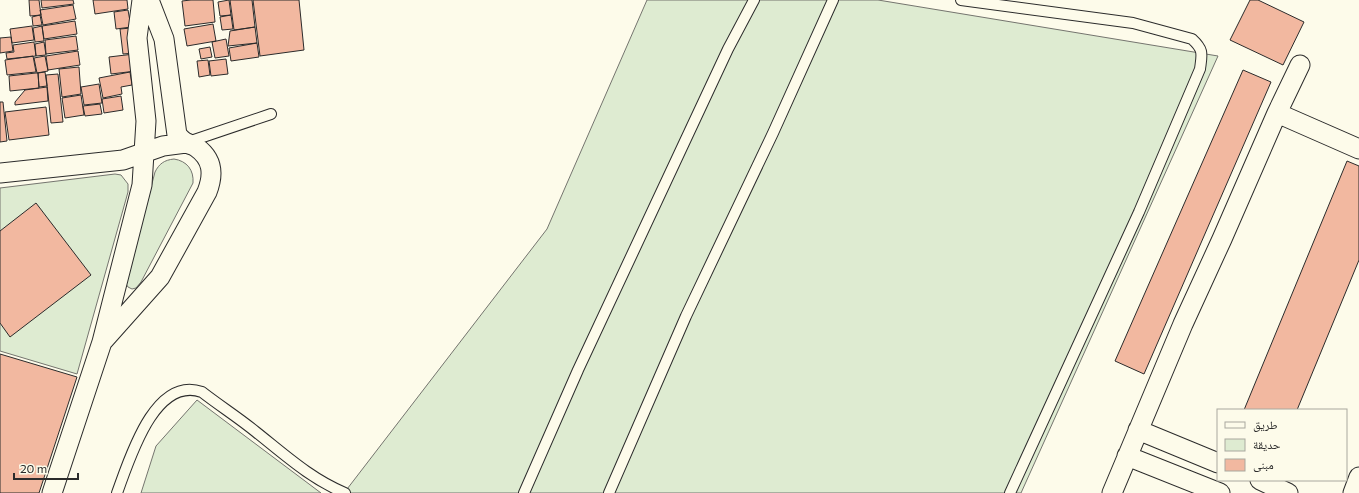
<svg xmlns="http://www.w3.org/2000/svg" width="1359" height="493" font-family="Commissioner,'Noto Naskh Arabic',sans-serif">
<rect width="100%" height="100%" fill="#fdfbea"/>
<path fill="#deebd1" stroke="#74746e" d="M647 0H878L1218 56 1021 493H344L547 229Z
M174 159C187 161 194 170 193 183L141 282 136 288 132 289 128 287 126 284 155 172C159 164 164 160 174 159Z
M115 174 121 175 128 184V192L77 374 0 351V188Z
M197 400 321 493H141L156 446Z"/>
<path fill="#f2b8a0" stroke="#2b2b2b" d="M29 0H39L41 15 30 16Z
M41 0H73L74 4 42 8Z
M93 0H127L128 9 95 14Z
M191 0H213L215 22 185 26 182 1Z
M229 0 231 15 220 16 218 2Z
M230 0H252L255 27 234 30Z
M253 0H299L304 50 260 56Z
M1250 0H1258L1304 22 1283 65 1230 40Z
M73 5 76 19 43 25 40 10Z
M128 10 131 27 116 29 114 12Z
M40 15 42 25 33 26 32 17Z
M231 15 233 29 222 30 220 17Z
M75 21 77 34 44 39 42 26Z
M213 24 216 41 187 46 184 29Z
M32 26 34 40 12 43 10 29Z
M42 26 44 41 35 42 33 28Z
M255 27 257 43 228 46 230 31Z
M131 28 134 53 123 54 120 29Z
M76 36 78 50 46 54 45 40Z
M11 37 13 51 0 53V38Z
M226 39 229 56 215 58 212 42Z
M34 42 36 56 7 59 6 53 14 52 13 45Z
M44 42 46 55 36 56 35 44Z
M257 43 259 57 231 61 229 48Z
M210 47 212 57 201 59 199 49Z
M78 51 80 65 48 70 46 56Z
M134 54 136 71 111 74 109 57Z
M33 56 36 72 7 75 5 60Z
M45 56 48 71 37 73 34 58Z
M226 59 228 74 211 76 209 61Z
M208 60 210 75 199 77 197 61Z
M79 67 81 94 62 97 59 69Z
M1243 70 1271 82 1144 374 1115 361Z
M45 72 47 86 39 87 38 73Z
M130 72 132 85 121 87 122 94 103 98 99 78Z
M36 73H38L39 88 10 91 9 76Z
M58 74 63 122 51 123 46 75Z
M99 84 102 103 84 105 81 87Z
M47 87 48 101 15 105V102L25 90Z
M81 95 84 115 65 118 62 98Z
M121 96 123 110 104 113 102 99Z
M0 102H3L7 141 0 142Z
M100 104 102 114 85 116 83 106Z
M46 107 49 135 9 140 5 112Z
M1347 161 1359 166V260L1297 410H1244Z
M36 203 91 275 10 337 0 323V231Z
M0 354 77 377 39 493H0Z"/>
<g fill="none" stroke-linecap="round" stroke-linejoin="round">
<defs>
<path id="lane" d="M961 0 1133 23 1192 39C1204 50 1202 54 1200 69L1139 212 1010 493
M188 142 271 114
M117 493C129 461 154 375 202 392 220 406 239 418 256 432 285 455 311 479 345 493
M524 493 578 370 728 49 754 0
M609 493 686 316 773 133 833 0"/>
<path id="street" d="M1277 113 1359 149
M0 173 123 160 163 146 186 143
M103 341 160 277 207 192C214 174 213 159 196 147 193 145 191 145 187 143 184 142 180 138 177 135L164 39 149 0
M1138 430 1218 463
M1127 456 1220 493
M1260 480 1288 493
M52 493 102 342 142 185 146 121 137 38 142 0
M1112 493 1183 324 1222 239 1277 113 1300 65
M1353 493 1359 477"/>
</defs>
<use href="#lane" stroke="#2b2b2b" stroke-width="12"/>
<use href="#street" stroke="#2b2b2b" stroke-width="21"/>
<use href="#lane" stroke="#fdfbea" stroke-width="10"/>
<use href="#street" stroke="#fdfbea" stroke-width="19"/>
</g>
<rect x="1217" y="409" width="130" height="72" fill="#fdfbea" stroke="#a9a89e"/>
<rect x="1225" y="422" width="20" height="6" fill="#fdfbea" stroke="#a9a89e"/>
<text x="1253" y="429" font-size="12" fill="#2b2b2b">طريق</text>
<rect x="1225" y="439" width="20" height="12" fill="#deebd1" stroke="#a9a89e"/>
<text x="1253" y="449" font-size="12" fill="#2b2b2b">حديقة</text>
<rect x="1225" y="459" width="20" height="12" fill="#f2b8a0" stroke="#a9a89e"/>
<text x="1253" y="469" font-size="12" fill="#2b2b2b">مبنى</text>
<path d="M14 473v6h64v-6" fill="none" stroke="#2b2b2b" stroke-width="2"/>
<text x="20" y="473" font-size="12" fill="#2b2b2b" stroke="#fdfbea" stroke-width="3" paint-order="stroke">20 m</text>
</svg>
